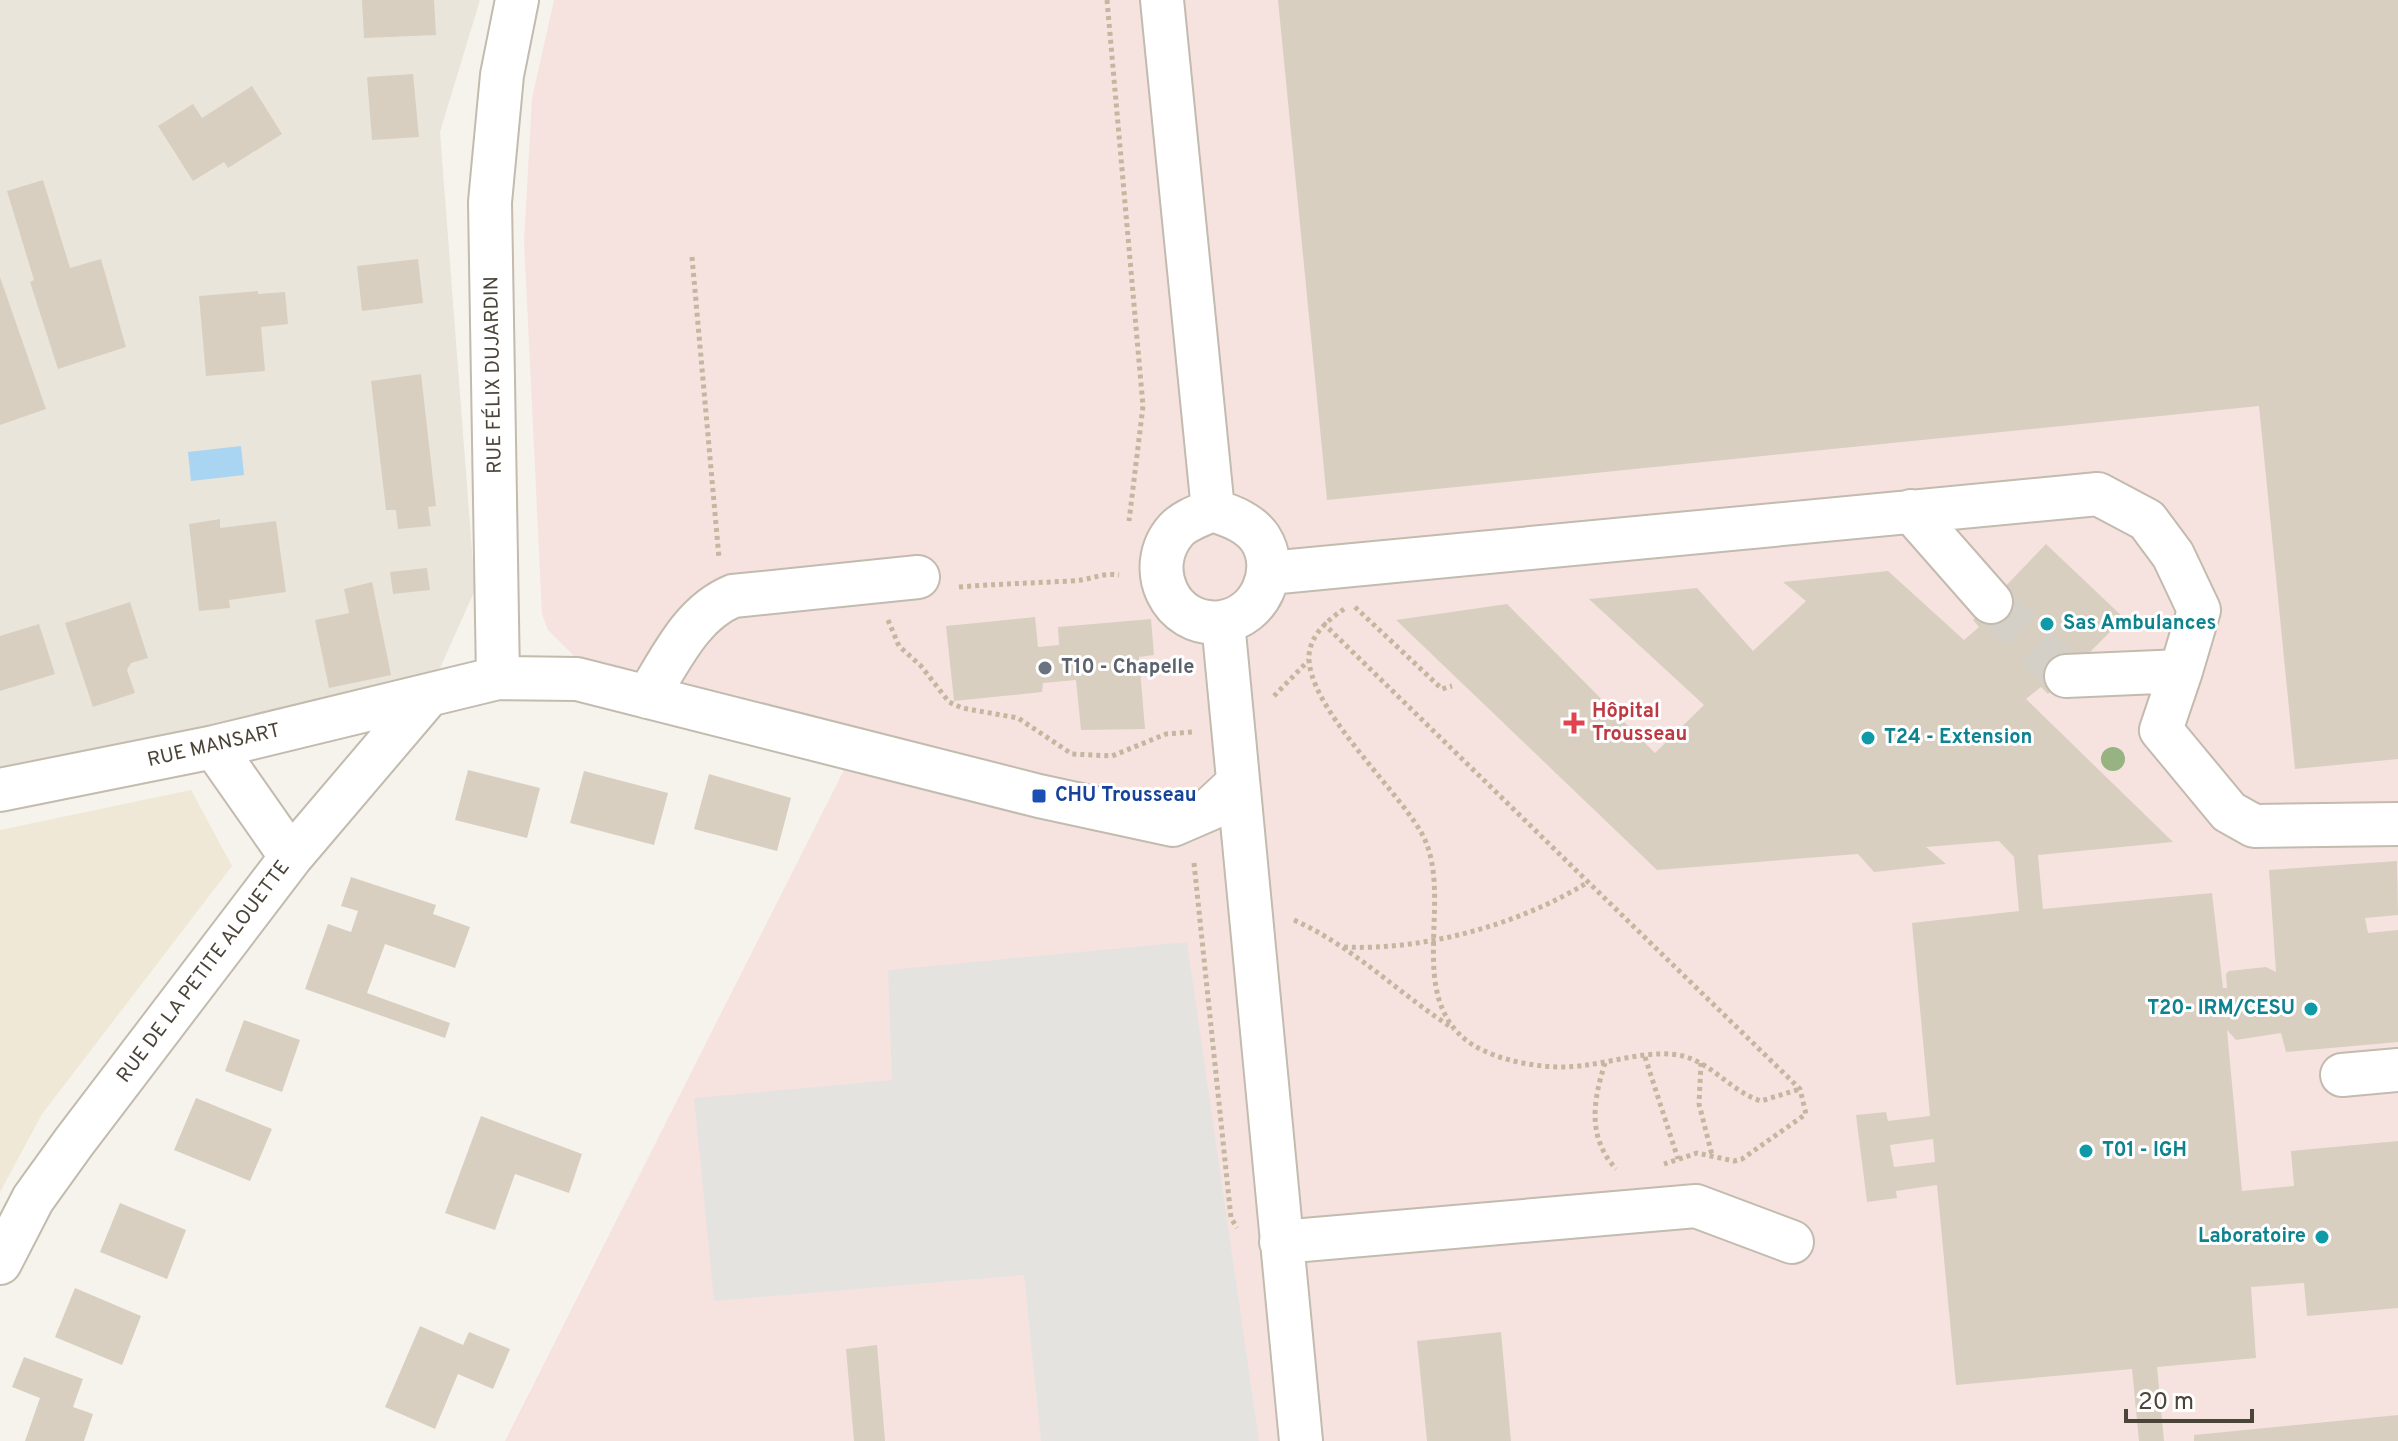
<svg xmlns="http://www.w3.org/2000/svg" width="2398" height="1441" font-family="Overpass,sans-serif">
<rect width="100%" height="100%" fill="#f6f3ec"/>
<path fill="#eae5da" d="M0 0H480L440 132 475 590 427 697 0 790Z"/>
<path fill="#efe8d6" d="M191 790 232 866 42 1114 0 1192V830Z"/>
<path fill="#f6e3e0" d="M554 0H2398V1441H505L854 750 647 697 574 656 548 630 542 614 524 241 532 98Z"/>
<path fill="#e5e3e0" d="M1187 942 1259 1441H1041L1024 1275 714 1301 694 1098 892 1080 888 970Z"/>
<path fill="#a9d4f2" d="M241 446 244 475 191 481 188 452Z"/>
<path fill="#d8cfc1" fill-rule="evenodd" d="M362 0H434L436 35 364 38Z
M1278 0H2398V759L2295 769 2259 406 1327 500Z
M413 74 419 137 372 140 367 77Z
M252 86 282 134 228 168 224 162 193 181 158 126 193 104 202 118Z
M43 180 70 268 101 259 126 347 58 369 30 282 34 280 7 191Z
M418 259 423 303 362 311 357 266Z
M0 277 46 409 0 425Z
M258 291V294L285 292 288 324 261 327 265 371 206 376 199 296Z
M421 374 436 506 428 507 431 526 398 529 396 510H386L371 381Z
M220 519V528L276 521 286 592 229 600 230 608 199 611 189 524Z
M2046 544 2124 618 2048 694 2041 687 2026 699 2173 842 2038 855 2043 909 2212 893 2223 988H2227L2226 974 2229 971 2266 967 2276 972 2269 870 2397 861 2398 915 2365 918 2368 933 2398 930V1042L2286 1052 2281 1033 2236 1040 2227 1030 2242 1191 2294 1186 2291 1151 2398 1141V1308L2307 1316 2304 1283 2251 1287 2256 1358 2157 1367 2164 1441H2139L2132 1369 1956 1385 1937 1185 1896 1191 1897 1198 1867 1202 1856 1115 1886 1112 1888 1121 1930 1116 1912 923 2019 911 2014 857 1999 841 1926 847 1946 864 1874 872 1858 854 1657 870 1396 620 1507 604 1655 753 1704 705 1589 599 1697 588 1753 651 1806 601 1783 582 1888 571 1964 640 1979 627 1973 620ZM1933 1139 1935 1162 1894 1167 1890 1145Z
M427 568 430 590 393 594 390 572Z
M372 582 391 675 329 688 315 620 349 613 344 589Z
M130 602 148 658 131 663 127 670 135 693 93 707 65 623Z
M1035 617 1038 647 1059 645 1058 627 1151 619 1154 655 1139 657 1145 729 1081 730 1076 680 1043 683 1042 692 954 701 946 626Z
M39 624 55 674 0 691V636Z
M468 770 540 788 527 838 455 820Z
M584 771 668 793 654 845 570 823Z
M709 774 791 798 777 851 694 829Z
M351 877 436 905 433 914 470 927 455 968 385 944 367 993 450 1023 445 1038 305 989 328 924 351 932 358 911 341 906Z
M244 1020 300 1040 282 1092 225 1071Z
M196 1098 272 1129 250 1181 174 1150Z
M481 1116 582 1154 569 1193 515 1174 495 1230 445 1213Z
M120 1203 186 1230 167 1279 100 1252Z
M75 1288 141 1316 122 1365 55 1337Z
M420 1326 463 1345 469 1332 510 1349 493 1389 458 1374 435 1429 385 1407Z
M1501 1332 1511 1441H1427L1417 1341Z
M877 1345 885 1441H854L846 1349Z
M24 1357 83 1379 73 1407 93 1414 84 1441H25L40 1398 12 1387Z
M2398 1415V1441H2194V1435Z"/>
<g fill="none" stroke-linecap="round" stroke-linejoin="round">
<path stroke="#d4d0c8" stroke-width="42" stroke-dasharray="42 21" stroke-linecap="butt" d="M1991 602 2066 676"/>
<defs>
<path id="minor" d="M1162 0 1213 510
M1213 510C1230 516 1249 522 1260 538 1281 570 1260 617 1221 622 1170 628 1143 567 1176 530 1185 520 1201 515 1213 510Z
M1911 511 1991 602
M1269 573 2098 494 2147 520 2173 555 2199 610 2181 671 2066 676
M1223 622 1301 1441
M2181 671 2161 730 2229 812 2254 826 2398 824
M498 678 490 202 502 75 517 0
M647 697C671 660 690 614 733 596L918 577
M214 747 291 857
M0 790 214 747 498 678 577 679 1039 796 1173 825 1210 809 1238 783
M2342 1075 2398 1070
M1281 1242 1696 1206 1792 1242
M0 1263 33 1199 74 1142 291 857 427 697"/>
</defs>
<use href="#minor" stroke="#c2bbae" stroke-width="46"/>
<path stroke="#c4b79f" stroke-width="5" stroke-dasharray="4 4" stroke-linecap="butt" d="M1107 0 1143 406 1129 521
M692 257 719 558
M959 587C997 584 1033 583 1071 581 1089 581 1101 572 1119 575
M1355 607 1442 689 1452 686
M1344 609C1328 620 1311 634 1309 655 1306 705 1395 787 1421 832 1457 895 1402 995 1470 1043 1500 1063 1552 1071 1587 1065 1617 1061 1653 1049 1683 1056 1713 1064 1732 1092 1761 1101L1800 1089
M888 620 899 646 921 666 949 702 962 708 1018 718 1072 754 1112 756 1166 734 1192 732
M1323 623 1800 1089 1806 1114 1742 1159 1734 1161 1697 1153 1664 1164
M1274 696 1309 660
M1194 863 1231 1218 1237 1228
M1294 920C1354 947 1399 994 1454 1029
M1344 947C1424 951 1521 924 1588 882
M1645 1057 1678 1159
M1605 1063C1593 1101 1587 1137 1616 1169
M1701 1063 1699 1104 1712 1155"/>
<use href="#minor" stroke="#fff" stroke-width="42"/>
</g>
<circle fill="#97b381" cx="2113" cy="759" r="12"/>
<g fill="#0f9aa8" stroke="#fff" stroke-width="3">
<circle cx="2047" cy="624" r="8"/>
<circle cx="1868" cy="738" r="8"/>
<circle cx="2311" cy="1009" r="8"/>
<circle cx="2086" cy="1151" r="8"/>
<circle cx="2322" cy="1237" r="8"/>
</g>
<circle fill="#6b7280" stroke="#fff" stroke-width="3" cx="1045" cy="668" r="8"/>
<path fill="#e0444e" stroke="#fff" stroke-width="3" d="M1570 711h8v8h8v8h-8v8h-8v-8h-8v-8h8z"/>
<rect fill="#1a4fb4" stroke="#fff" stroke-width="3" x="1031" y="788" width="16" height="16" rx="4"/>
<g text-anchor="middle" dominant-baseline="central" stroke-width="6" stroke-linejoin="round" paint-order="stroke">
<g font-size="20" fill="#4b4439" stroke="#fff">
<text transform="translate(494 375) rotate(-91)">RUE FÉLIX DUJARDIN</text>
<text transform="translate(214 746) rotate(-13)">RUE MANSART</text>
<text transform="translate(204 972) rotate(-53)">RUE DE LA PETITE ALOUETTE</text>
</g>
<g font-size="20" font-weight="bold" fill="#0d838f" stroke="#fff" text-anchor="start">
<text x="2063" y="624">Sas Ambulances</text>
<text x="1884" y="738">T24 - Extension</text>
<text x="2295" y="1009" text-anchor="end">T20- IRM/CESU</text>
<text x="2102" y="1151">T01 - IGH</text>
<text x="2306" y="1237" text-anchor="end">Laboratoire</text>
</g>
<g font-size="20" font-weight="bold" fill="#5b616d" stroke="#fff" text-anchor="start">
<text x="1061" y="668">T10 - Chapelle</text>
</g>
<g font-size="20" font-weight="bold" fill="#be3a42" stroke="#fff" text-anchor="start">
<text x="1592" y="712">Hôpital<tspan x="1592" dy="23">Trousseau</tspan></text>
</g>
<g font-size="20" font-weight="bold" fill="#164399" stroke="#fff" text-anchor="start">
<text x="1055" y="796">CHU Trousseau</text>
</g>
</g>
<path d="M2126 1409v12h126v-12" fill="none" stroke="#4b4439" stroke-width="4"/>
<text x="2138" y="1409" font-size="24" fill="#4b4439" stroke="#ffffff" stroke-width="6" paint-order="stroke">20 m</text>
</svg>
